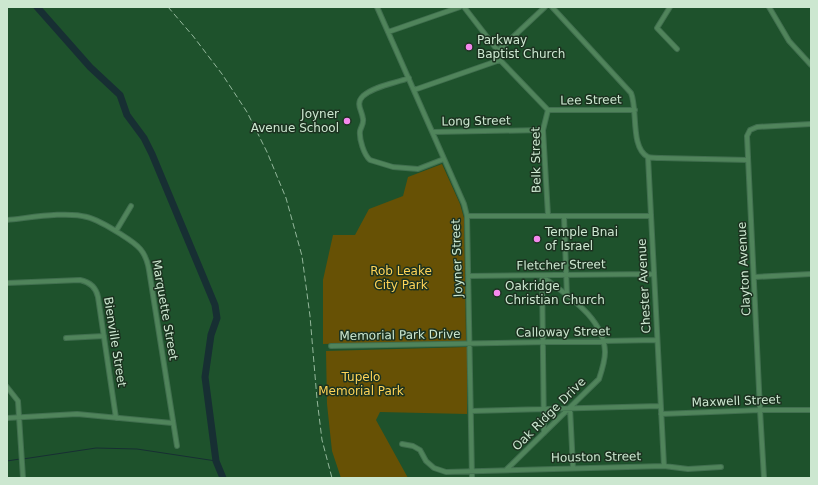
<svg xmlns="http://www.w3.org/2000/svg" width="818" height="485" font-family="'DejaVu Sans',sans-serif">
<rect width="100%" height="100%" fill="#1e522c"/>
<path fill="#675105" d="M442 164 460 204 464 218 466 341 323 344V280L333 235H355L369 209 403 196 408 177Z
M467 347V414L380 412 376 420 408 478H341L332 451 327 404 326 351Z"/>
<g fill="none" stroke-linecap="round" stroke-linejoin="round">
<path stroke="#172f33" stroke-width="1" d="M23 459 96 448 137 449 216 461
M7 461 20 459"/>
<path stroke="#172f33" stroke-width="7" d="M37 7 90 67 120 95 127 115 144 138 152 154 215 305 217 318 211 335 205 377 216 461 223 478"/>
<defs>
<path id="minor" d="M377 7 464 204 467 216 472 478
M464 7 498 51 500 60 548 110 543 130 548 215
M552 7 631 93C638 109 630 148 648 157 652 158 657 158 661 158L748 160
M670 7 657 28 677 49
M769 7 789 41 811 65
M388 32 460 7
M498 51 545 7
M409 78C396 83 374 86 363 96 355 104 362 110 363 119 364 123 361 127 360 131 359 139 364 155 370 160L393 167 418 169 444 159
M414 90 500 60
M548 110H635
M433 132 543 130
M648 157 664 466
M467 216H651
M564 216 567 296
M7 220C29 218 66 211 87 217 99 220 111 228 122 235 138 245 146 251 149 270L177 446
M116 231 131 206
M468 276 654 274
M542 276 544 433
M755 277 811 274
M7 283 80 280C90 282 96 287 98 297L116 418
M66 338 104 336
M331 346 657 340
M7 387 18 401 23 478
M570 408 573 468
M471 411 660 406
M661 414 760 410H811
M7 418 77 414 172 423
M402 444 413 446 420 450 426 461 434 468 446 472 664 466 688 469 721 467
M507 469 599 379C602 370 605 361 605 352 604 317 566 295 542 276
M764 478 760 410 747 136 750 130 757 127 811 124"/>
</defs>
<use href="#minor" stroke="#416f4f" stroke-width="6"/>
<use href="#minor" stroke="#50845b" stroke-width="4"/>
<path stroke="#93b79b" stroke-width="1" stroke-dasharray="6 3" stroke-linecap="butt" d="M168 7 193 36 222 74 247 112 267 152 286 198 302 256 310 316 317 399 322 440 332 478"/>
</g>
<g fill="#f589ee" stroke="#1c3220" stroke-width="1.5">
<circle cx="469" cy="47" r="4"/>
<circle cx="347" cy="121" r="4"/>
<circle cx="537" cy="239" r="4"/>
<circle cx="497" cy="293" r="4"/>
</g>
<g text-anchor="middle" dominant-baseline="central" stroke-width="3" stroke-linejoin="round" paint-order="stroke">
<g font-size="12" fill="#cce7d0" stroke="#1c3220" text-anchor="start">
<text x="477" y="40">Parkway<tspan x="477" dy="14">Baptist Church</tspan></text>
<text x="339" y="114" text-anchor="end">Joyner<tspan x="339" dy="14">Avenue School</tspan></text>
<text x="545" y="232">Temple Bnai<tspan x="545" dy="14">of Israel</tspan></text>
<text x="505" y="286">Oakridge<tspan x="505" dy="14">Christian Church</tspan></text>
</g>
<g font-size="12" fill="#cce7d0" stroke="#1c3220">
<text transform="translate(591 100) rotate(-1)">Lee Street</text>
<text transform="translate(476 121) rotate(-1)">Long Street</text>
<text transform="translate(536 160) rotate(-91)">Belk Street</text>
<text transform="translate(457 258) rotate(-92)">Joyner Street</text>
<text transform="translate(561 265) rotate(-1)">Fletcher Street</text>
<text transform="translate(744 269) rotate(-93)">Clayton Avenue</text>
<text transform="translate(644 286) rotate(-93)">Chester Avenue</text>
<text transform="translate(165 310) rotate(80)">Marquette Street</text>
<text transform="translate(563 332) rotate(-1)">Calloway Street</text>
<text transform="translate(400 335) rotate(-1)">Memorial Park Drive</text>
<text transform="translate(115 342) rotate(81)">Bienville Street</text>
<text transform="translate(736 401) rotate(-2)">Maxwell Street</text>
<text transform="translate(549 414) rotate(-45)">Oak Ridge Drive</text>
<text transform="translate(596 457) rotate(-1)">Houston Street</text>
</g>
<g font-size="12" fill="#ffd457" stroke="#1c3220">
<text x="401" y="271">Rob Leake<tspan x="401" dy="14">City Park</tspan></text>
<text x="361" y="377">Tupelo<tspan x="361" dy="14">Memorial Park</tspan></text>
</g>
</g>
<rect width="818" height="485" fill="none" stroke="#cce7d0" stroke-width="16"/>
</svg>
